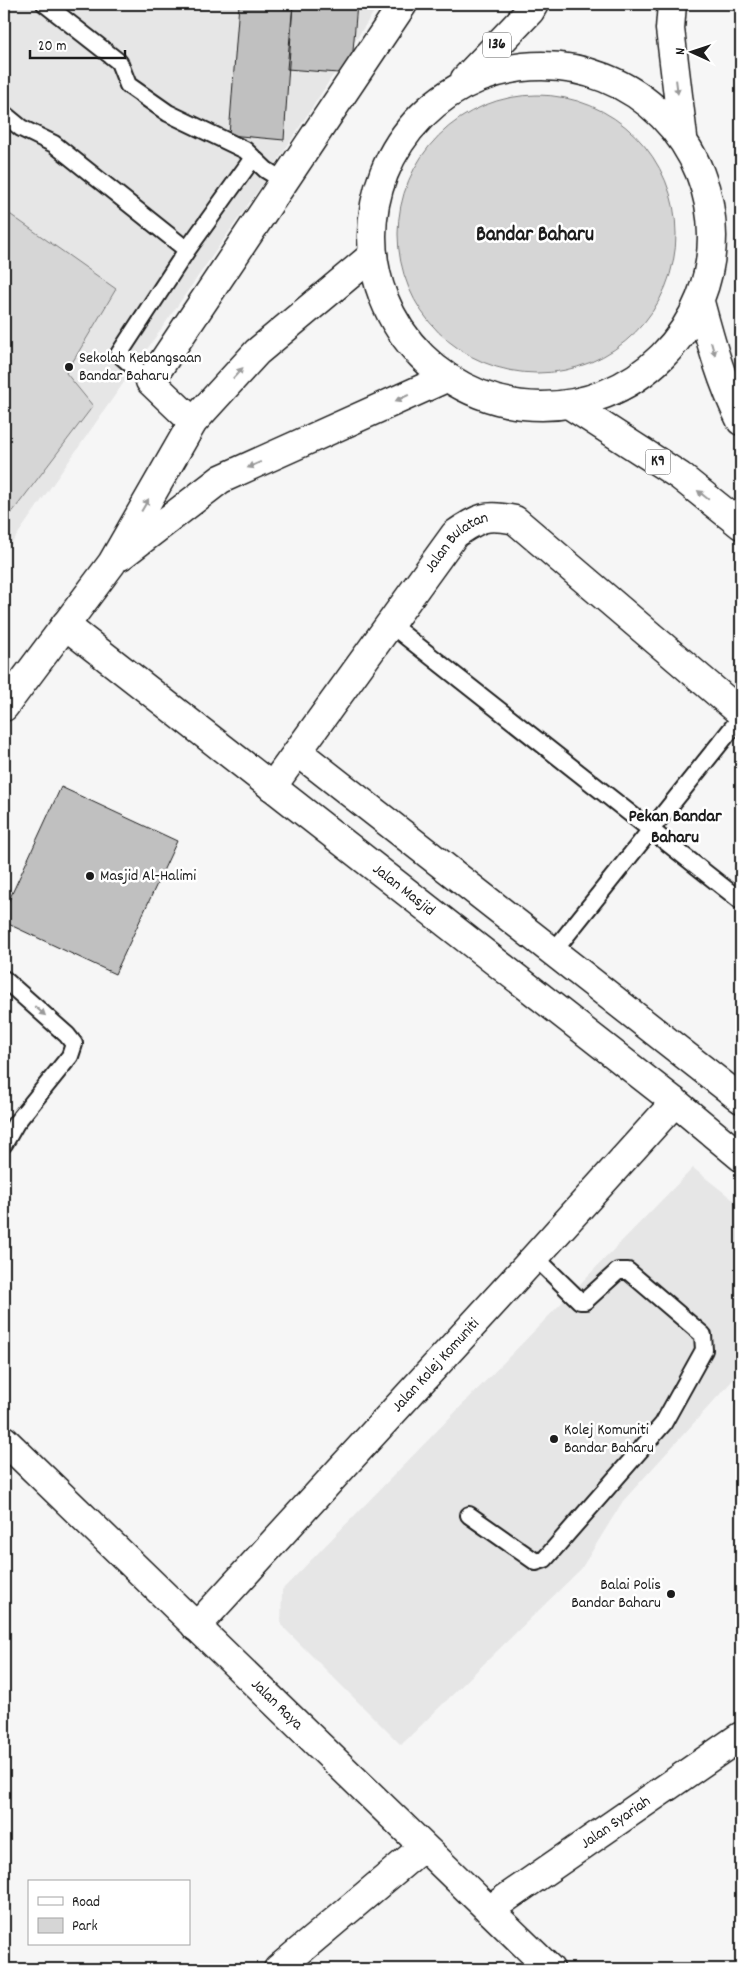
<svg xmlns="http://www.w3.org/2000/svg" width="745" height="1973" font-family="Dekko,sans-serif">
<rect width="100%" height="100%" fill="#f6f6f6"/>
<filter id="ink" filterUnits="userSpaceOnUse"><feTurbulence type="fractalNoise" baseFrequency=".02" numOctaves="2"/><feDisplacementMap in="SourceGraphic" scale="10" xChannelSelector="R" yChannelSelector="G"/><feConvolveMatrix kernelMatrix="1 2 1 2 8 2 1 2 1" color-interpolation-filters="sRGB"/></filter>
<g filter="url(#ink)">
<path fill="#e6e6e6" d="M4 4H379L266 179 4 554Z
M693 1168 741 1206V1371L623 1501 581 1569 401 1745 281 1625 282 1590Z"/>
<path fill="#d6d6d6" stroke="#797979" d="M398 234a139 139 0 1 1 278 0a139 139 0 1 1-278 0Z
M4 210 116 289 66 373 93 406 4 523Z"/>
<path fill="#c0c0c0" stroke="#1c1c1c" d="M239 4H293L284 140 229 135Z
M293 4H357L351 74 287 69Z
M61 787 177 841 115 974 4 922V911Z"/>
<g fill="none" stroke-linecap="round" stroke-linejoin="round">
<defs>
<path id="service" d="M45 4 119 62 128 85 168 113 245 150 266 170 284 181
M4 114 21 128 54 144 187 250
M150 381 119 354 187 250 253 158
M390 624 741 901
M553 952 741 717
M4 979 67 1035 74 1044 70 1056 16 1123 4 1144
M469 1515 536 1562 545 1559 663 1424 704 1350 703 1335 628 1271H618L585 1301H580L535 1257"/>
<g id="minor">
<path d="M193 422 150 381 403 4"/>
<path id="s1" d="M65 625 675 1102 741 1157"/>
<path d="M298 752 741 1099"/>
<path id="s2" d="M272 787 455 534C480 517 486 514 515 520L741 713"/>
<path id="s3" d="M196 1627 535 1257 675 1102"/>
<path id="s4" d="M489 1910 741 1736"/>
<path d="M278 1969 423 1847"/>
</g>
<g id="tertiary">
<path id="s5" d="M4 1440 550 1969"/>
</g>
<path id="secondary" d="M121 556 221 479 446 378
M4 707 112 563 193 422 257 352 373 255"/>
<path id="primary" d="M672 4 670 29 683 137
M372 236a170 170 0 1 1 340 0a170 170 0 1 1-340 0Z
M465 79 530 11 534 4
M700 302C711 343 722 383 741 421
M570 405 680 476 741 525"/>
</defs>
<use href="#service" stroke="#1c1c1c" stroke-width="20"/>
<use href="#minor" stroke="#1c1c1c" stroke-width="31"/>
<use href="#tertiary" stroke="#1c1c1c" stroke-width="31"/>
<use href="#secondary" stroke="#1c1c1c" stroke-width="31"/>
<use href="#primary" stroke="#1c1c1c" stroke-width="31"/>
<use href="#service" stroke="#fff" stroke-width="16"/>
<use href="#minor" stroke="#fff" stroke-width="28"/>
<use href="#tertiary" stroke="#fff" stroke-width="28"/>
<use href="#secondary" stroke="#fff" stroke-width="28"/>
<use href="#primary" stroke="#fff" stroke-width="28"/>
</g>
<defs><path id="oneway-solid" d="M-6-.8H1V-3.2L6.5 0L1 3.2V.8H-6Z" transform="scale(1.25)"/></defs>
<g fill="#999">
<use href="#oneway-solid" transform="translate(677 87) rotate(83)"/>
<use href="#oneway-solid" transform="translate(713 349) rotate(74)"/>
<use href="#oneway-solid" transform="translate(238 373) rotate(-47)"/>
<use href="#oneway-solid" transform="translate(402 398) rotate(156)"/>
<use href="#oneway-solid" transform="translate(254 465) rotate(156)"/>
<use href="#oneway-solid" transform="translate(703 495) rotate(-141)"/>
<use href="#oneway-solid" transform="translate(145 505) rotate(-60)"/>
<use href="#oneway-solid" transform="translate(40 1011) rotate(41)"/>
</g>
</g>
<g fill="#1c1c1c" stroke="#fff" stroke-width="2">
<circle cx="69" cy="367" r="5"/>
<circle cx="90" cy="876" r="5"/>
<circle cx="554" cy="1439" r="5"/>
<circle cx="671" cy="1594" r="5"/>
</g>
<g text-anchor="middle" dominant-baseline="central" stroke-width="5" stroke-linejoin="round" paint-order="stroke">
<g fill="#fff" stroke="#606060" stroke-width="1">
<rect x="483" y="32.5" width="28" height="25" rx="4"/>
<rect x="645.5" y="449.5" width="25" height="25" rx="4"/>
</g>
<g font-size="15" font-weight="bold" fill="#1c1c1c">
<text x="497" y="45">136</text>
<text x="658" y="462">K9</text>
</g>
<g font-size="16" fill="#1c1c1c" stroke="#fff" text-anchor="start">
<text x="79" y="358">Sekolah Kebangsaan<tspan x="79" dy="18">Bandar Baharu</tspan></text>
<text x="100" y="876">Masjid Al-Halimi</text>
<text x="564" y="1430">Kolej Komuniti<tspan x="564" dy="18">Bandar Baharu</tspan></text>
<text x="661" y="1585" text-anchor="end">Balai Polis<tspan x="661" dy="18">Bandar Baharu</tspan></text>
</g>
<g font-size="16" fill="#1c1c1c" stroke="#fff">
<text stroke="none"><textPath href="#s2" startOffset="308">Jalan Bulatan</textPath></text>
<text stroke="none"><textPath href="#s1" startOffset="430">Jalan Masjid</textPath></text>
<text stroke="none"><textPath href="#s3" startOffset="355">Jalan Kolej Komuniti</textPath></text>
<text stroke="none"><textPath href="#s5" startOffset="380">Jalan Raya</textPath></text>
<text stroke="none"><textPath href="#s4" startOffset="154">Jalan Syariah</textPath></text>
</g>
<g font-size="18" font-weight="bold" fill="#1c1c1c" stroke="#fff">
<text x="675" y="817">Pekan Bandar<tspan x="675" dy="21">Baharu</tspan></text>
</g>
<g font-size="21" font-weight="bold" fill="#1c1c1c" stroke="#fff">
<text x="535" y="236">Bandar Baharu</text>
</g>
</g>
<rect width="745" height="1973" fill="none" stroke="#fff" stroke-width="20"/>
<rect x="10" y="10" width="725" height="1953" fill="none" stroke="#1c1c1c" stroke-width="2" filter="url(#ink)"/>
<rect x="28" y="1880" width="162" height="65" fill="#ffffff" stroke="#a4a4a4"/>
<rect x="38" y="1897" width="25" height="8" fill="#ffffff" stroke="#a4a4a4"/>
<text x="72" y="1906" font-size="15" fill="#1c1c1c">Road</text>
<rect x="38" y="1918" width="25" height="15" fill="#d6d6d6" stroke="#a4a4a4"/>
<text x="72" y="1930" font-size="15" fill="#1c1c1c">Park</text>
<g transform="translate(692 52) rotate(273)" stroke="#ffffff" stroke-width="4" paint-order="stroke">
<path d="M0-4L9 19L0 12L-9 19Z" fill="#1c1c1c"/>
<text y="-8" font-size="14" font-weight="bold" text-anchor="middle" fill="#1c1c1c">N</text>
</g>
<path d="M30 50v8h95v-8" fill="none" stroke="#1c1c1c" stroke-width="2.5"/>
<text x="38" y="50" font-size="15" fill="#1c1c1c" stroke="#ffffff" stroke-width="4" paint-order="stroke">20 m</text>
</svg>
